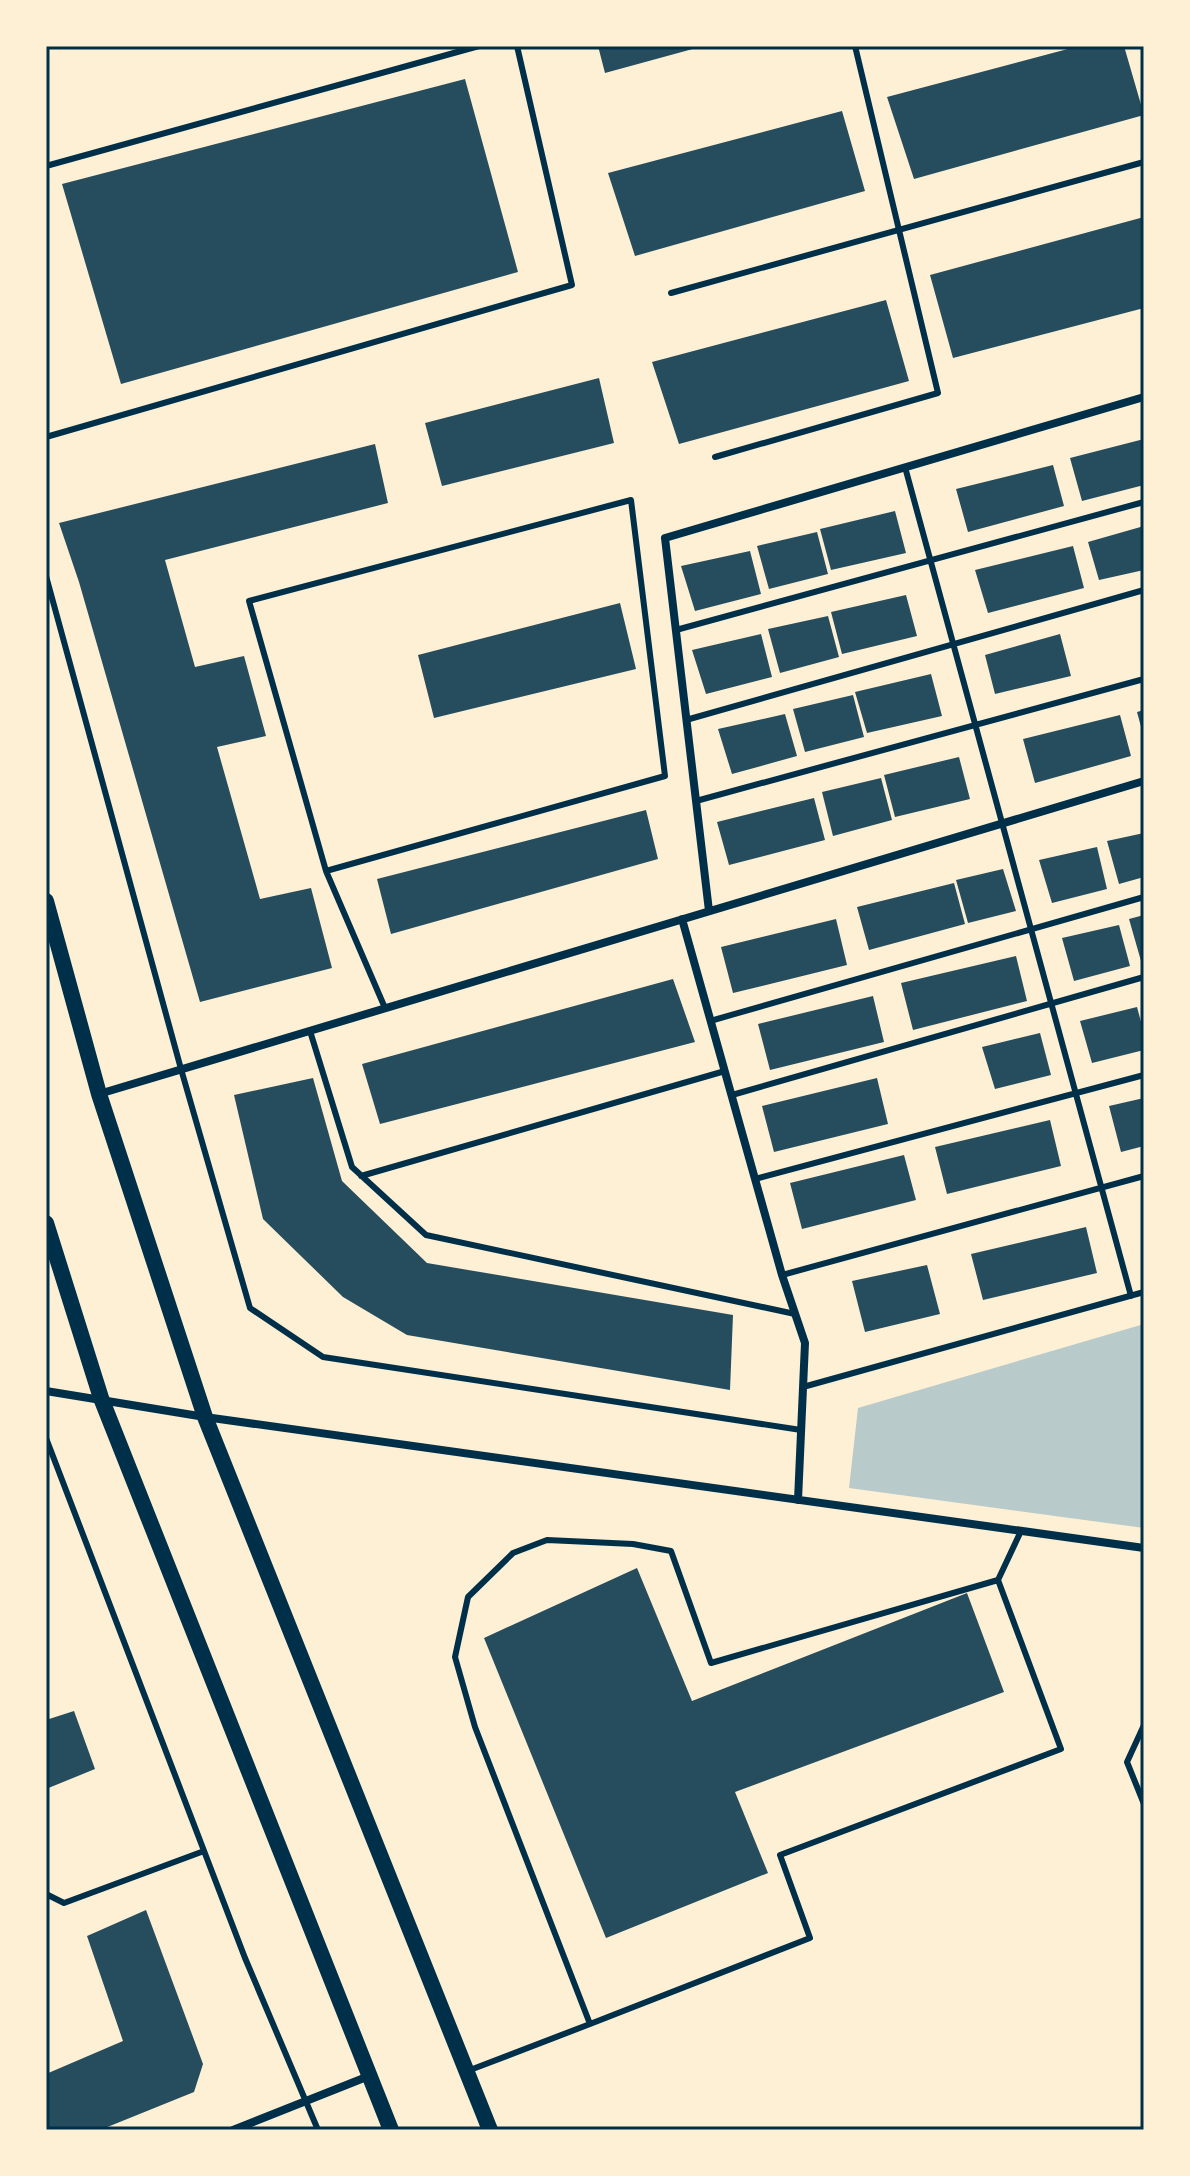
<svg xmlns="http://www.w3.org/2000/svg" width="1190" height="2176" font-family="'Noto Serif',serif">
<rect width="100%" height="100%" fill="#fdf0d5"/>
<path fill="#b9caca" d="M1144 1324V1528L849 1488 858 1408Z"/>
<path fill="#264d5e" d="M598 46H700V47L605 73Z
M1079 46H1124L1144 115 914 179 887 97Z
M465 79 518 272 121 384 62 184Z
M842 111 865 191 635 256 608 173Z
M1144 217V308L953 358 930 275Z
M886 300 909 381 679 444 652 362Z
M599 378 614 443 442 486 425 423Z
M1144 439V485L1082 501 1070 458Z
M375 444 388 503 165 560 195 667 244 656 266 736 217 747 260 899 311 888 332 968 200 1002 79 582 59 523Z
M1053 465 1064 506 968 532 956 489Z
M895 511 906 553 831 570 820 529Z
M1144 526V570L1099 580 1088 542Z
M817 532 828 574 769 589 757 546Z
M1073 546 1084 588 988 613 975 570Z
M750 551 761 594 695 611 681 566Z
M906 595 917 636 842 654 831 612Z
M620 603 636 669 434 718 418 655Z
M828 616 839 657 780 673 768 629Z
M761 634 772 677 706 694 692 650Z
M1060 634 1071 676 995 694 985 655Z
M931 674 942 716 867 733 855 692Z
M853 695 864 737 805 752 793 709Z
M1144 710V734H1143L1137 712Z
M785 714 797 756 732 774 718 729Z
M1120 715 1131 756 1035 783 1023 739Z
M959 757 970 799 895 817 884 775Z
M881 778 892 820 833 836 822 792Z
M814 798 825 840 729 865 717 822Z
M646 810 658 859 391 934 377 879Z
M1144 833V877L1119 884 1107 841Z
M1097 847 1107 889 1052 903 1039 860Z
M1003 869 1016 911 968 923 956 880Z
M954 883 965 924 869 950 857 907Z
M1144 915V960L1141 961 1129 919Z
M836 919 847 965 733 993 721 947Z
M1119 925 1130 966 1074 981 1062 938Z
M1016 956 1027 1001 913 1030 901 983Z
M673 979 695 1042 380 1124 362 1064Z
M873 996 884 1042 770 1070 758 1024Z
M1137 1007 1144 1033V1050L1092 1063 1080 1021Z
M1040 1033 1051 1075 995 1089 982 1047Z
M313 1078 342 1181 427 1263 733 1315 730 1390 407 1335 343 1297 263 1219 234 1095Z
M877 1078 888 1124 774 1152 762 1106Z
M1144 1098V1146L1121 1152 1109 1106Z
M1050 1120 1061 1166 947 1194 935 1147Z
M904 1155 916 1200 802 1229 790 1183Z
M1086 1227 1097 1273 983 1300 971 1254Z
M927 1265 940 1314 865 1332 852 1281Z
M637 1568 692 1701 967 1593 1004 1692 735 1792 768 1873 606 1938 484 1638Z
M74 1711 95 1769 46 1789V1720Z
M146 1910 203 2064 194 2092 100 2130H46V2074L123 2041 87 1936Z"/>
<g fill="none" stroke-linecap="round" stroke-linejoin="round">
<path stroke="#003049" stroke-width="6" d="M46 166 479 46
M671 293 1144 162
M46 437 572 285 517 46
M715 457 938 393 855 46
M905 467 1131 1296
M46 576 181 1069 250 1308 323 1357 801 1430
M676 630 1144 502
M686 720 1144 590
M696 801 1144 679
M326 871 665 776 631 500 249 601 326 871 385 1008
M710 1021 1144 897
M310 1031 352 1167 426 1235 795 1314
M732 1095 1144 977
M361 1176 725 1071
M755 1179 1144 1075
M782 1275 1144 1176
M803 1387 1144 1292
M46 1438 245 1958 318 2130
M1144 1725 1127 1762 1144 1804
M46 1894 64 1903 204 1851
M590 2024 810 1938 780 1855 1061 1749 998 1580
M470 2070 590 2024 475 1727 455 1657 468 1597 513 1553 547 1540 633 1544 671 1551 711 1663 998 1580 1021 1531"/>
<path stroke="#003049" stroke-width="8" d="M709 911 665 538 1144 397
M682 919 782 1275 805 1343 798 1500
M99 1094 1144 781
M46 1391 205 1417 1144 1548
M233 2130 369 2076"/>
<path stroke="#003049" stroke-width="16" d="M46 901 99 1094 205 1417 490 2130
M46 1223 101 1398 391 2130"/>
</g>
<rect width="1190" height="2176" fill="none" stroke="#fdf0d5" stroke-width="96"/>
<rect x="48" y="48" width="1094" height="2080" fill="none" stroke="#003049" stroke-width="3"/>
</svg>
